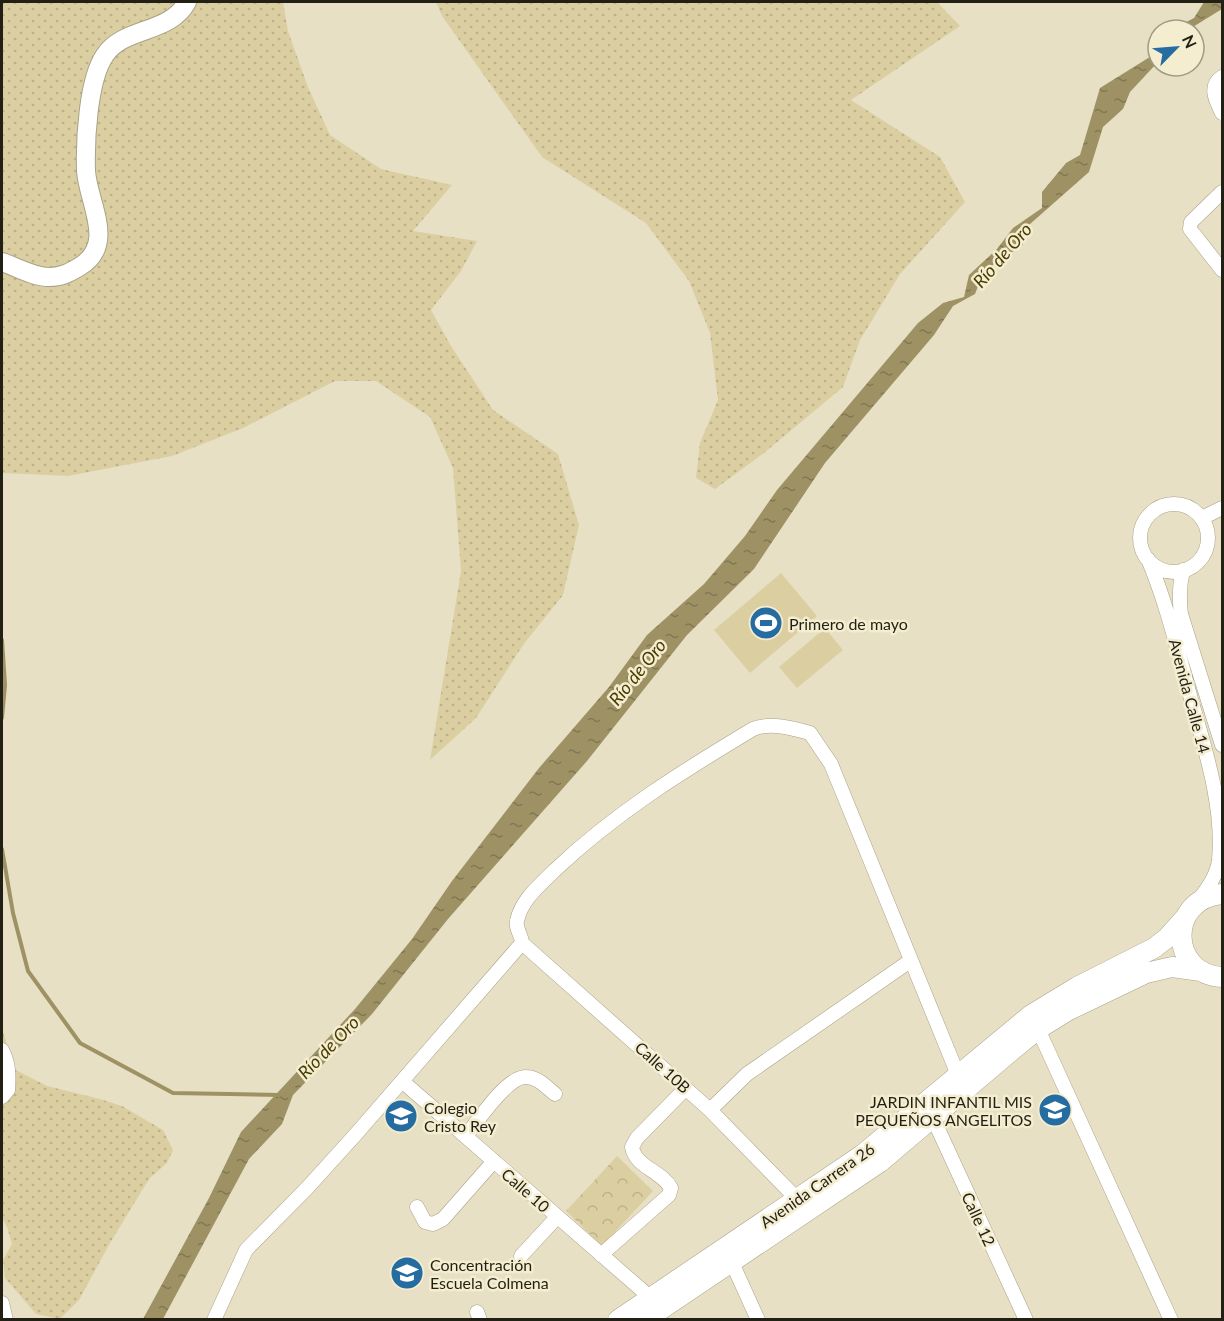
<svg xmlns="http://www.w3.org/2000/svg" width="1224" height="1321" font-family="Lato,sans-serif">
<defs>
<pattern id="grass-dots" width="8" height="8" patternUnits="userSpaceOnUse" patternTransform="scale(1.5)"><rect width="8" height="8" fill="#dbcfa2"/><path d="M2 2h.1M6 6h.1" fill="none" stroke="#bcb18b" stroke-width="1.8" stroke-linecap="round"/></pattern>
<pattern id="forest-crowns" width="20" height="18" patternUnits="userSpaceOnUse" patternTransform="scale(1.5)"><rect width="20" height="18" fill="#dbcfa2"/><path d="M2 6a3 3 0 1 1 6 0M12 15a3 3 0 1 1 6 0" fill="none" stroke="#bcb18b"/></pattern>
<pattern id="water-ripples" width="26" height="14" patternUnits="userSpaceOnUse" patternTransform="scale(1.5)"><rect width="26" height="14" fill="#9e9265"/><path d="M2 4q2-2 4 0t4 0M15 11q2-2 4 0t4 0" fill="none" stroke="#807752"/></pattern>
</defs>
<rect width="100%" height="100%" fill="#e7e0c4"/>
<path fill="url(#grass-dots)" d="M2 2H283L288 31 308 87 330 135 381 169 452 185 413 231 477 241 461 271 431 310 451 346 493 410 558 454 579 525 563 595 523 645 476 718 430 760 461 571 453 468 430 417 376 381H335L243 428 172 456 68 476 2 473Z
M436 2H937L960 26 851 100 940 157 965 202 900 274 860 340 843 387 764 453 715 489 696 478 700 443 718 400 710 333 689 281 646 223 542 157 442 16Z
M2 1028 14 1069 47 1086 100 1099 122 1106 163 1130 173 1150 167 1163 149 1179 110 1243 79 1300 60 1319 36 1314 5 1278 3 1260 12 1244 7 1227 2 1218Z"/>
<path fill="url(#forest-crowns)" d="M617 1156 653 1191 602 1246 566 1211Z"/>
<path fill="#dbcfa2" d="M781 573 817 616 750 673 714 630Z
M825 628 843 650 797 688 779 667Z"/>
<path fill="url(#water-ripples)" d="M1204 2H1222V9L1188 30H1171L1194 18Z
M1158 48V62L1130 92 1123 109 1103 127 1089 172 1021 232 1023 245 995 263 982 276 975 294 953 306 934 335 825 463 754 569 687 635 587 761 448 919 372 1014 293 1095 282 1124 249 1159 163 1319H143L209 1198 241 1132 355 1009 412 939 452 881 539 768 609 687 647 635 704 584 745 536 777 490 918 323 943 303 964 297 969 275 997 249 1013 228 1042 208V192L1066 163 1080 155 1100 88 1153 55Z"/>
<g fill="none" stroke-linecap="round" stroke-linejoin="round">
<path stroke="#9e9265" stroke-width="4" d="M2 640 5 685 2 718
M2 849 13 913 28 971 80 1043 173 1093 279 1095"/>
<defs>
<path id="minor" d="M1222 77C1208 86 1216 101 1222 113
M1222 192 1191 222 1190 229 1222 270
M1140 538a34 34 0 1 1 68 0a34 34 0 1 1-68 0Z
M1202 518 1222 508
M1148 559C1167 604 1178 652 1191 699 1205 749 1224 807 1219 860 1217 876 1207 889 1198 901
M1183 570C1179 586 1179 598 1181 614L1222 745
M522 943C522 935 515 929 517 921 521 900 540 885 555 870 615 813 683 771 753 729 770 722 792 728 810 733L831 764 958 1075
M522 943 710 1110 797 1199
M1038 1029 1171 1320
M2 1050C9 1063 9 1075 8 1090L2 1097
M402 1081 651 1298
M710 1110 747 1074 910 961
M933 1118 1026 1320
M466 1136C477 1122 507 1076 526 1077 538 1077 546 1087 555 1094
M417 1207 425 1222 433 1224 443 1219 494 1161
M601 1255 669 1195 671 1188C662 1171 635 1167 632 1147L637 1138 686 1088
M521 1256 557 1217
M729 1256 758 1320
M2 1303 6 1320
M477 1312 480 1320
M214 1320 246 1250 308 1187 356 1134 522 943"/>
<path id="tertiary" d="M2 262C17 267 33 277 49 277 61 277 69 273 79 267 117 245 88 203 86 171 85 141 88 79 105 55 123 27 170 34 187 2"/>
<path id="secondary" d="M1222 894C1167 899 1169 974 1222 977
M618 1320 862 1155 1031 1015 1077 987 1154 948 1167 938 1185 918
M645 1320 880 1162 1011 1051 1038 1029 1067 1011 1146 973 1172 967 1201 971"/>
</defs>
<use href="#minor" stroke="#a9a288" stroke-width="15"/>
<use href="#tertiary" stroke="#a9a288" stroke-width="20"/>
<use href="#secondary" stroke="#a9a288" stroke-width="21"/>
<use href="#minor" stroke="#fff" stroke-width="14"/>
<use href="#tertiary" stroke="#fff" stroke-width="18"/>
<use href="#secondary" stroke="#fff" stroke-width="20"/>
</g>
<defs>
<symbol id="stadium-disc" viewBox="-11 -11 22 22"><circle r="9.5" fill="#256ca1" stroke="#f4edd0"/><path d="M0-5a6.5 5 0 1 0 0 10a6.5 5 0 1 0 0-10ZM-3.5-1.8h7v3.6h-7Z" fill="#fff"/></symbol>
<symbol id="school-disc" viewBox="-11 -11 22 22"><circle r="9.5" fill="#256ca1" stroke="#f4edd0"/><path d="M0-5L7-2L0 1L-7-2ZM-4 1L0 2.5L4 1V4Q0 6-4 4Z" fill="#fff"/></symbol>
</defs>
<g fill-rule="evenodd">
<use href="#stadium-disc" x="747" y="604" width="38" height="38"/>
<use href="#school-disc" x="1036" y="1091" width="38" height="38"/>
<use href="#school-disc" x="382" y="1097" width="38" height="38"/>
<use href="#school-disc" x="388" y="1254" width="38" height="38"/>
</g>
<g text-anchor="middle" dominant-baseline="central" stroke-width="5" stroke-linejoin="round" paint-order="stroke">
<g font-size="16" fill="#221f15" stroke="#f4edd0" text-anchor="start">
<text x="789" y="623">Primero de mayo</text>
<text x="1032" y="1101" text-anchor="end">JARDIN INFANTIL MIS<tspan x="1032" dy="18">PEQUEÑOS ANGELITOS</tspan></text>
<text x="424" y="1107">Colegio<tspan x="424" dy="18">Cristo Rey</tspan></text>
<text x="430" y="1264">Concentración<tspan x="430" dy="18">Escuela Colmena</tspan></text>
</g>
<g font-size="16" fill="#221f15" stroke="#f4edd0">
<text transform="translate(1190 696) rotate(75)">Avenida Calle 14</text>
<text transform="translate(663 1067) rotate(42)">Calle 10B</text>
<text transform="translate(817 1185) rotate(-35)">Avenida Carrera 26</text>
<text transform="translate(526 1190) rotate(41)">Calle 10</text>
<text transform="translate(979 1219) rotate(65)">Calle 12</text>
</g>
<g font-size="18" font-style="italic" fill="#493c00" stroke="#f4edd0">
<text transform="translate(1002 255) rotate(-49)">Río de Oro</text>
<text transform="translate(637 672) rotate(-51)">Río de Oro</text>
<text transform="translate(328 1047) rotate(-46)">Río de Oro</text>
</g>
</g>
<rect width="1224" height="1321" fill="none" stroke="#221f15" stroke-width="6"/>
<g transform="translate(1176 48) rotate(65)"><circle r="28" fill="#f4edd0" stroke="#a09b85" stroke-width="1.5"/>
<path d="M0-4.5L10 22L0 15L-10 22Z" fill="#256ca1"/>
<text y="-9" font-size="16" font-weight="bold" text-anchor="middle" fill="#221f15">N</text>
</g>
</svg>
